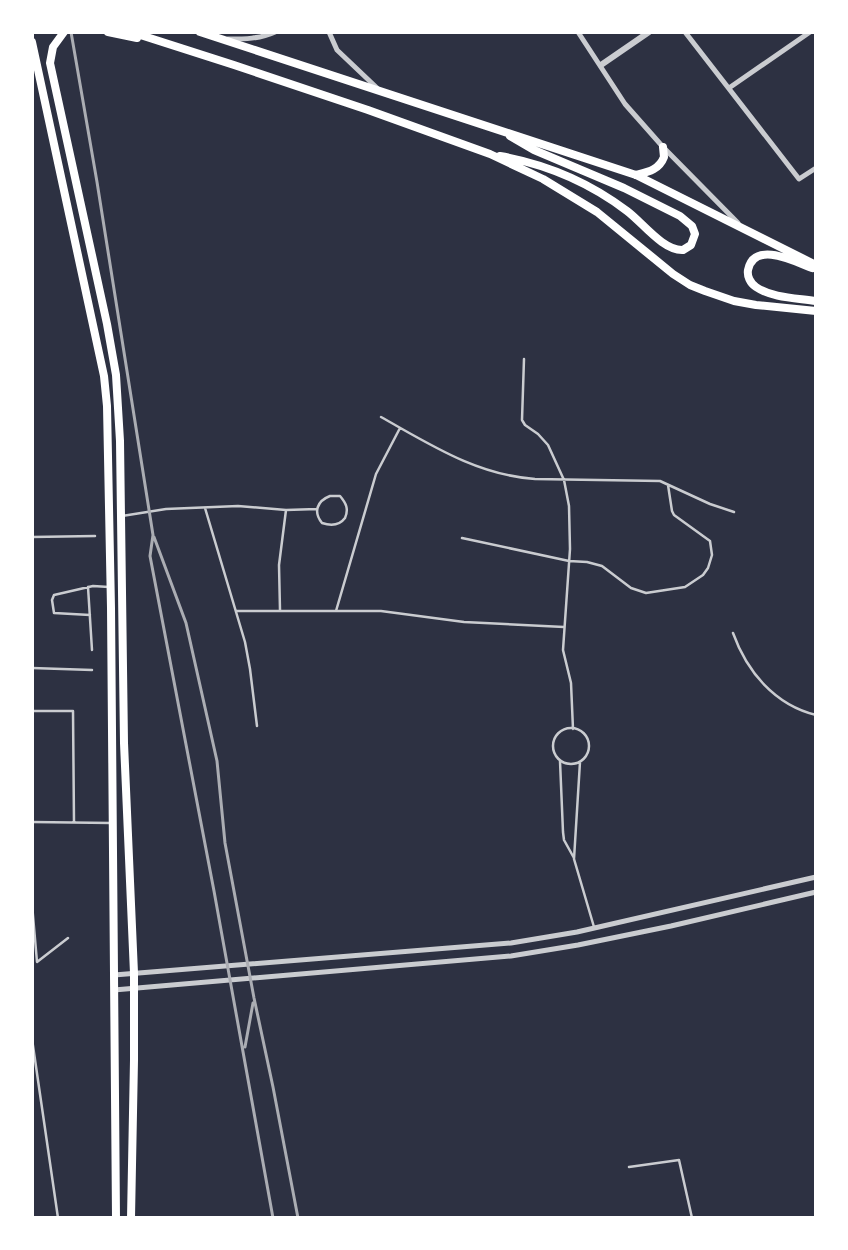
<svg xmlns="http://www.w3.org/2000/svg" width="848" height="1250" font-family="Quicksand,sans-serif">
<rect width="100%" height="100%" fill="#2d3142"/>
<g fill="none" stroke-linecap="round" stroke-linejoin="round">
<path stroke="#caccd0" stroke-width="2.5" d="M524 359 522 420 525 425 538 434 548 445 564 480 569 506 570 549 563 650 571 683 573 729
M381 417C431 445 477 475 535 479L660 481 710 504 734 512
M330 496H340C346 503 349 509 345 518 339 526 331 526 322 523 313 512 317 501 330 496Z
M205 508 245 642 250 669 257 726
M122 516 166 509 238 506 286 510 317 509
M32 537 95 536
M462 538 569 561 587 562 602 566 631 588 646 593 685 587 703 575 708 568 712 555 710 541 674 515 672 511 668 485
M88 587 92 650
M280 610 279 565 286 510
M237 611H381L464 622 564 627
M336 611 376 474 400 428
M90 615 54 613 52 600 54 595 93 586 109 587
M733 633C747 672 775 705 816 715
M32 668 92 670
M32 711H73L74 822
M553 746a18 18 0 1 1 36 0a18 18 0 1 1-36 0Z
M560 761 563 832 564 840 574 858
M580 762 574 859 594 927
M32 822 111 823
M32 904 37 962 68 938
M32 1039 58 1218
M629 1167 679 1160 692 1218"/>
<path stroke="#caccd0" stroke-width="5" d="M329 32 337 50 377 88
M578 32 625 104 663 147 738 223
M685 32 799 179 816 168
M228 39C244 39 260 39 275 32
M729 88 810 32
M114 975 511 943 577 932 816 877
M114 990 511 956 578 945 671 926 816 892"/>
<path stroke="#caccd0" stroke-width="6" d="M601 65 649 32"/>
<path stroke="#fff" stroke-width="8" d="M64 32 53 47 50 63 107 324 116 375 120 441 124 743 134 973V1060L131 1218
M108 32 137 38
M131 32 234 65 368 110 490 154 543 179 597 212 673 274 690 285 705 291 734 301 756 305 816 311
M200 32 636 175 816 265
M32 42 104 376 107 406 111 608 116 1218
M500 156C545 164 590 183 627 211 642 222 663 251 683 250L691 245 695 234 692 226 680 216 624 188 534 150 510 136
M636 175C648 172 659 170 664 157L663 147
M812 268C796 262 754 240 748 270 747 276 750 283 756 287 772 298 797 298 816 301"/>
<path stroke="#abadb3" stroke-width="3" d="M71 32 97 182 153 535 150 556 214 891 273 1218
M154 537 186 623 217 761 225 843 254 998 273 1087 298 1218
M245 1047 253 1003"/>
</g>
<rect width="848" height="1250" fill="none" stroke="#ffffff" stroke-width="68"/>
</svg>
